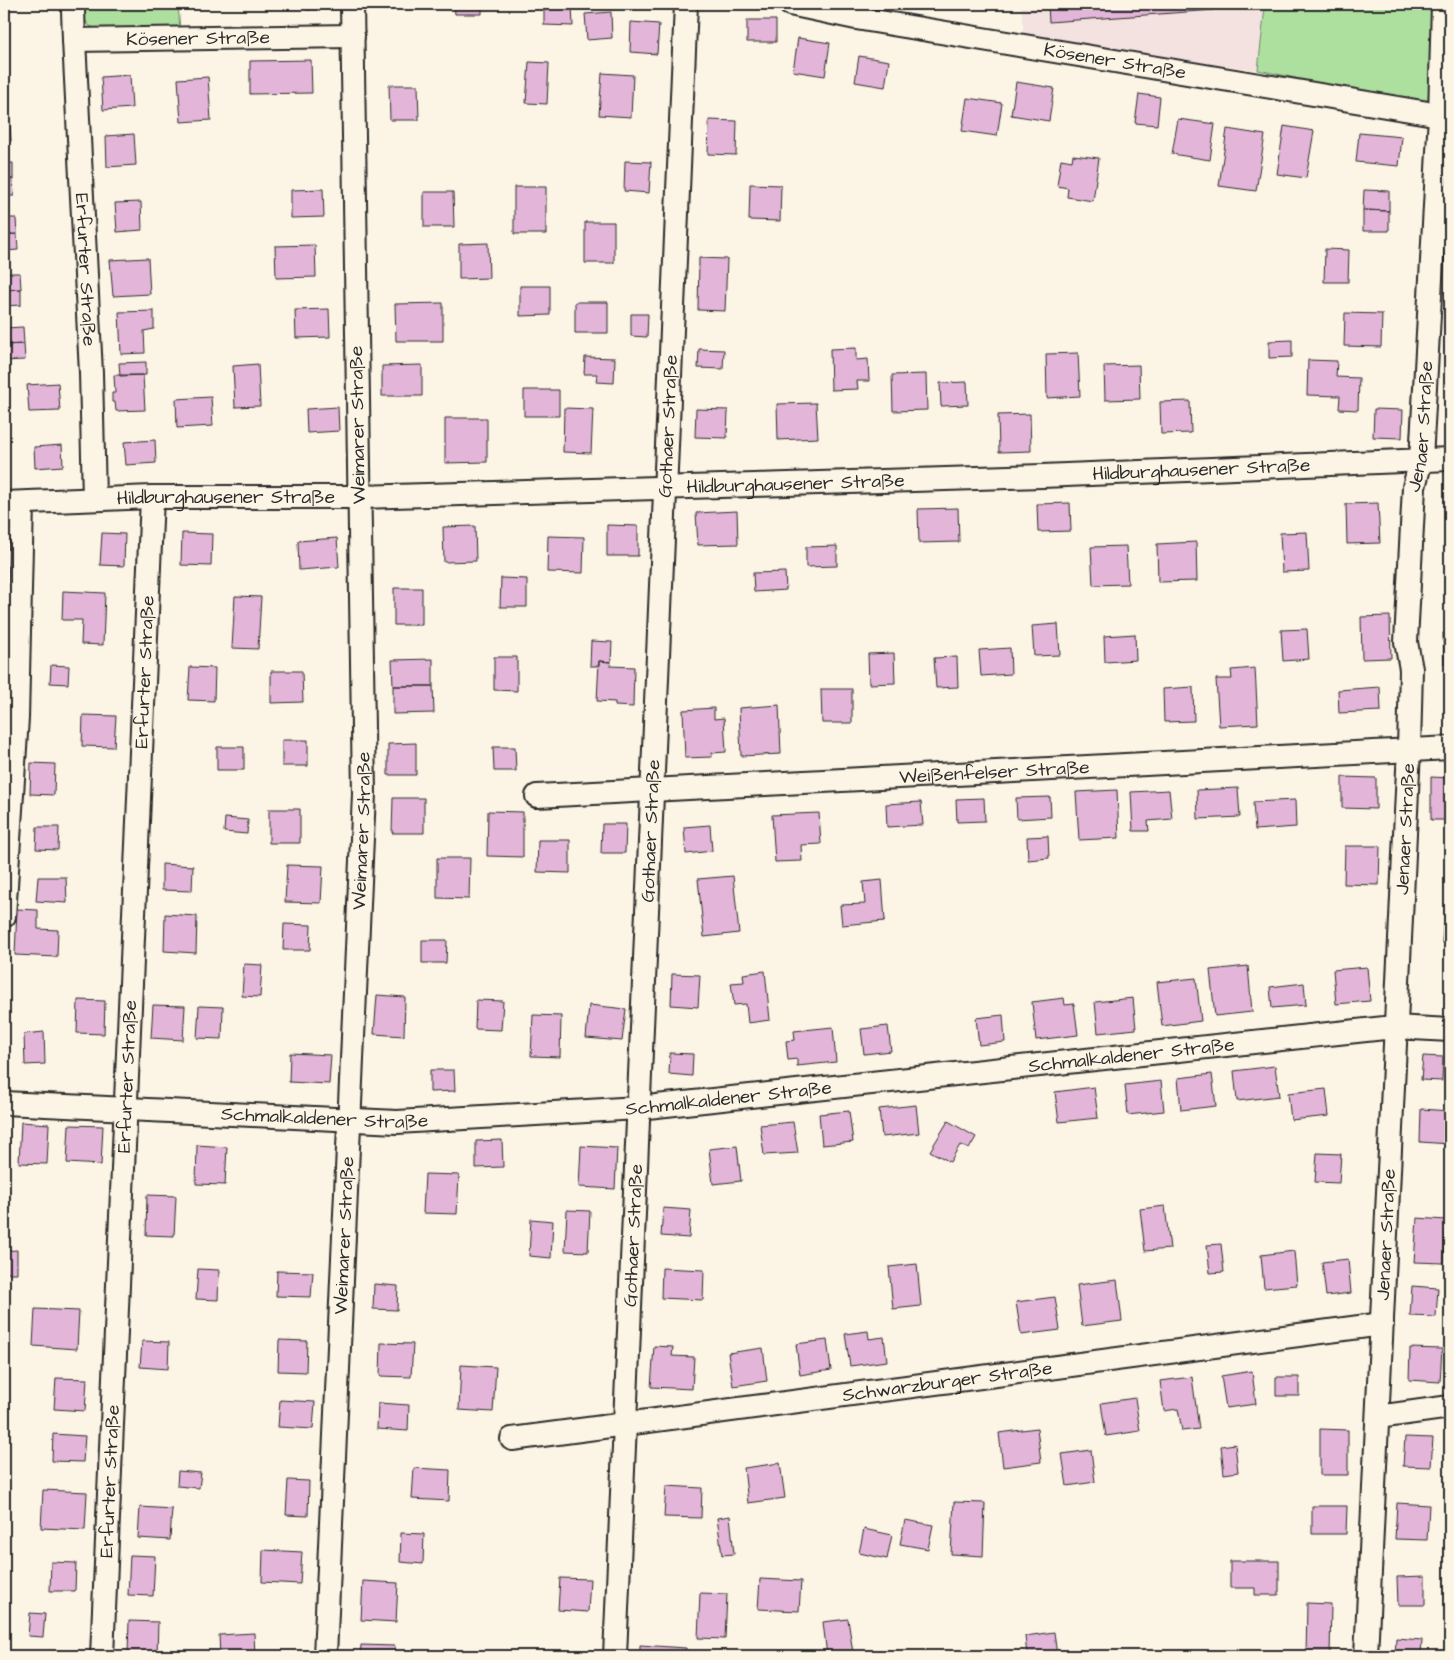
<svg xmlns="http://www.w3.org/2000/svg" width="1454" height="1660" font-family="'Architects Daughter',sans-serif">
<rect width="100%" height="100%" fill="#fcf5e5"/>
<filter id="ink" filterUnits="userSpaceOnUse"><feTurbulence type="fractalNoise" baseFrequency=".02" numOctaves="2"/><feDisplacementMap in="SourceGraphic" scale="10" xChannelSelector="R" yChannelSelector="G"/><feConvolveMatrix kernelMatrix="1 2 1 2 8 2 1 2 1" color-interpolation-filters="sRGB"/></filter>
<g filter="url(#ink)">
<path fill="#f4e2e1" d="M1021 4H1268L1265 7 1258 70 1024 39Z"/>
<path fill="#addf9f" stroke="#6c8565" d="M67 4H178L180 31 98 30 88 25 78 6Z
M1268 4H1430L1432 27 1428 104 1422 105 1258 70 1265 7Z"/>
<path fill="#e3b5d8" stroke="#2b2b2b" d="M306 4H332V8L307 10Z
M381 4H415V9H381Z
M454 4H482V14H455Z
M544 4H572L573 26 544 25Z
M1048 4H1213L1214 10 1049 22Z
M611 12 612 38 587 40 585 14Z
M747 20H776V42H747Z
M631 22 659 24 657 54 630 52Z
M798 38 830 43 825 76 793 71Z
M859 56 889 61 885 87 855 82Z
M311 60 312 93 250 94V61Z
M529 62 549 63 547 104 526 103Z
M602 73 633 75 631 117 599 115Z
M130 75 132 108 103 110 101 77Z
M208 77 211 120 181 122 178 79Z
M1016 82 1054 88 1049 121 1011 115Z
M389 85H418L419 120H390Z
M1139 94 1160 97 1157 125 1135 123Z
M967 98 1002 103 997 136 962 131Z
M4 108H9L10 124 4 125Z
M1178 119 1215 124 1210 160 1172 154Z
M709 120 737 121 736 155 708 154Z
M10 124 11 141H4V125Z
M1284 126 1314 131 1306 178 1277 174Z
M1227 129 1265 135 1256 191 1219 186Z
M1359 133 1402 137 1399 166 1356 162Z
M134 134 136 165 107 167 106 136Z
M1073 155 1099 158 1093 201 1067 197 1068 188 1057 186 1061 159 1072 161Z
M625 161 651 162 649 193 624 191Z
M4 163H13V179L4 180Z
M13 179 14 196H4V180Z
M750 184 781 185 780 221 749 220Z
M514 187H546V234H514Z
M323 189 324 217 291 218V190Z
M1364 190 1389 191V211L1363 210Z
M424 192H453L454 227H424Z
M141 202 142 230 117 232 115 203Z
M1363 210 1389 211V231H1363Z
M4 218H16L17 234 4 235Z
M585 222H614V263H585Z
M17 234 18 250 4 251V235Z
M488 243 489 278 459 279V244Z
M315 245 316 277 276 278 275 246Z
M1325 249 1349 250 1348 282H1324Z
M148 258 150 294 113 296 110 260Z
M699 258 727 259 725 311 698 310Z
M4 273H20L21 289 4 290Z
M520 286H550V315L520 316Z
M21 289V305L4 306V290Z
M575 302H608V333H575Z
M443 303V341H396L395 304Z
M329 309 330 337 296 338 295 310Z
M154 311V329L144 331 145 353 121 354 119 312Z
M1345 313 1382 314 1381 347 1344 346Z
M631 314H648L647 337 631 336Z
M23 327 24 344 4 345V328Z
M1292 340V357L1269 358V341Z
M24 344 25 360 4 361V345Z
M856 348V360L868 359 869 381H857L858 389 831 390 830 349Z
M699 349 724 350 723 369 698 368Z
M1078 353 1080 396 1047 398 1046 354Z
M585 357 615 358 614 383 596 382 597 374H584Z
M1308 360 1337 361 1336 377 1359 378 1358 410 1339 409 1340 396 1307 395Z
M146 362V375L120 376 119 363Z
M258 364 260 406 235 407 233 366Z
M422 365V396H382V366Z
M1139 365 1140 399 1105 400 1104 366Z
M926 374 927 410 893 411 892 375Z
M114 375H143L145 410 116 411 115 402H112V393H115Z
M967 382 968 405 941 406 940 383Z
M58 383 60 411 29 412 27 385Z
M524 390H559V416H524Z
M211 397 213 426 177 428 176 399Z
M1190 401 1191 433 1161 434 1160 402Z
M816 403 818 438 778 440 777 404Z
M338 407 339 431 307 433 306 409Z
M564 408 593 409 591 453 563 452Z
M696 409 728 410 727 438 695 437Z
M1374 409 1403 410 1402 438 1373 437Z
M1030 414 1031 451 999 452 998 415Z
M445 418H487V462L445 463Z
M155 440 156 463 126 465 124 442Z
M62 445 63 466 35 468 34 447Z
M1070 503 1071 531 1038 532 1037 504Z
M1378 503 1380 543 1347 544 1346 504Z
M958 508 959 542 919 543 918 509Z
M737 511 738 544 698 545 696 513Z
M607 525 638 526V556H607Z
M475 526 476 561 444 562 443 527Z
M1307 532 1309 571 1282 572 1280 533Z
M102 533 125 534 124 566 100 565Z
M182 533 212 534 211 566 181 565Z
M548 536 584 537 583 573 547 572Z
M337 538 339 567 299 570 298 541Z
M1196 542 1197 581 1158 582 1157 544Z
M837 546V566L806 567V547Z
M1126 546 1128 584 1093 585 1091 547Z
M785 572 786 590 754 592 753 573Z
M501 578 527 579V607H500Z
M394 588H422V625H394Z
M63 591 105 593 103 645 81 644 82 620H62Z
M235 596 261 597 258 649 232 648Z
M1390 616 1391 658 1362 659 1361 617Z
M1058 624 1060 655 1034 656 1032 626Z
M1307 629 1309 659 1283 661 1281 630Z
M1443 633H1450V663L1444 664Z
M1135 634 1136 660 1105 662 1104 636Z
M591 641 612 642 611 662 599 661V666H590Z
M1010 648 1011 674 981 676 979 650Z
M894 653 895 683 869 684 868 654Z
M494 657H517V691L494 690Z
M957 657 958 687 936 688 934 658Z
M433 659V686H393L392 660Z
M599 661 611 662 610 666 634 667 633 707 615 706V702L597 701Z
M51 665 69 666 68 684 50 683Z
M190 667 215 668 214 701 188 700Z
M1255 668 1258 724 1219 726 1216 679H1232L1231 670Z
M271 671H302L303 702 271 703Z
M393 686H433L434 713 393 714Z
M1193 687 1194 721 1164 722 1163 689Z
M1380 687 1381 711 1339 713 1338 690Z
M821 689H852V723H822Z
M779 705 781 754 741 756 739 708Z
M714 708V719L724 718 726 752 712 753V757L685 758 683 710Z
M83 715 116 716 114 747 82 746Z
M282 740H308V766H282Z
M416 743V775H388V744Z
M217 747H244V770H217Z
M493 747H515L516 771H494Z
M31 763 55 764 54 795 30 794Z
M1342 777 1376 778V809L1342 808Z
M1431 777 1450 778V820H1431Z
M1238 788 1240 817 1198 819 1197 790Z
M1117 790 1119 838 1079 840 1076 792Z
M1169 790 1172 819 1148 821 1149 831H1133L1131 792Z
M1050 797 1051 817 1017 819 1016 798Z
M393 798H424V833H392Z
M984 798 985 821 957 822 956 799Z
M1295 800 1296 827 1255 830 1253 802Z
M921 802 923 825 887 827 886 804Z
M269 809H300V843H269Z
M488 811 523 812V857L487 856Z
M819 813 821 844 801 845 802 861 775 862 772 815Z
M225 818 248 820 247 834 224 832Z
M602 824H626L625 853H601Z
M710 825 712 851 686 854 684 827Z
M37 827H59L58 850 36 849Z
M1048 836 1049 858 1028 860 1027 837Z
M538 840H570V873L537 872Z
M1345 846H1380L1379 885 1344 884Z
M437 858H470L469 899 437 898Z
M162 864 193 866 192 891 162 890Z
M287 865 323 866 321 903 285 902Z
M733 876 739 933 704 937 698 879Z
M38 877H66L67 903 36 901Z
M882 880 885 921 842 925 840 905 865 904 863 882Z
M17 909 38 910V929L58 930 57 957 15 955Z
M165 914 197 916 196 953 164 951Z
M284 924 311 925 310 950H283Z
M1443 926 1450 927V943L1442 942Z
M422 940H447L446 963H422Z
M244 964 262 965 260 997 242 996Z
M1248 966 1252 1012 1215 1016 1210 970Z
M1367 967 1370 1001 1336 1004 1333 970Z
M765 971 770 1020 748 1023 746 1004 734 1005 731 983 744 982 743 974Z
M672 974 700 975 698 1007 671 1005Z
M1196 978 1201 1021 1162 1026 1157 982Z
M1304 983 1306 1005 1272 1008 1270 987Z
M377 995 405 997 404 1036 374 1034Z
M1064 998 1065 1005 1074 1004 1078 1035 1036 1040 1032 1002Z
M1133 998 1136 1029 1098 1033 1095 1002Z
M78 1000 105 1001 104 1034 77 1033Z
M476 1000 503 1001 501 1030 475 1029Z
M153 1005 185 1006 183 1040 151 1038Z
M589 1005 626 1009 622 1041 586 1038Z
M199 1006 223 1007 222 1039 197 1038Z
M533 1015 561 1016 560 1057 531 1056Z
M1003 1015 1005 1042 979 1045 976 1018Z
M888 1026 891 1051 864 1054 861 1029Z
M833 1027 836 1062 797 1066V1059L788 1060 786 1041 795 1040 794 1031Z
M44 1032 45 1064 25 1065 24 1034Z
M290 1053 331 1055 329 1084 289 1082Z
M670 1053 693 1054 692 1076 669 1074Z
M1423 1056 1443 1057 1442 1081 1421 1080Z
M1275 1066 1279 1096 1237 1101 1234 1071Z
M430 1070H454L455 1091 430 1092Z
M1212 1074 1216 1106 1181 1110 1178 1078Z
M1161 1081 1164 1111 1128 1115 1125 1085Z
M1094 1087 1098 1118 1059 1122 1055 1092Z
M1326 1089 1329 1116 1291 1120 1288 1093Z
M916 1105 919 1133 882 1137 879 1109Z
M1421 1109 1450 1111V1144L1420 1142Z
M849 1111 853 1142 822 1145 819 1114Z
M948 1121 976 1137 969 1149 960 1145 950 1162 930 1151Z
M21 1122 49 1124 47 1164 19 1163Z
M793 1122 798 1153 764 1155 760 1125Z
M69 1125 103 1126 101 1165 67 1163Z
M502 1140 503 1167 476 1168V1141Z
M197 1145 227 1147 225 1185 196 1184Z
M581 1146 617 1148 615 1189 579 1187Z
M737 1146 741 1181 713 1184 709 1149Z
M1317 1153 1341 1154 1339 1183 1315 1182Z
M425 1174 459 1175 457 1214 423 1213Z
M147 1195 176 1196 174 1236 146 1235Z
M1165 1206 1170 1249 1145 1251 1140 1209Z
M663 1208 691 1210 689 1238 661 1236Z
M567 1210 590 1211 588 1252 565 1251Z
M1417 1218 1446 1220 1444 1263 1414 1262Z
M531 1219 553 1221 551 1258 529 1256Z
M1221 1244 1224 1272 1210 1273 1207 1245Z
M17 1250V1273H4V1251Z
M1294 1251 1297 1285 1264 1288 1261 1255Z
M1348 1259 1351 1293 1326 1296 1322 1262Z
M917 1264 921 1306 893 1309 889 1267Z
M662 1268 704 1270 703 1300 661 1298Z
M198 1269 219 1270 218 1300 196 1299Z
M277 1271 313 1272 311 1297 276 1296Z
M1117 1280 1122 1321 1082 1326 1077 1285Z
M374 1284 398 1286 397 1310 373 1309Z
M1412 1286 1438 1288 1436 1317 1410 1316Z
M1055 1297 1060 1330 1021 1335 1016 1302Z
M35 1309 79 1311 77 1349 33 1346Z
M868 1331 869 1339 884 1337 887 1361 850 1366 845 1334Z
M279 1340 307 1341 306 1372 278 1371Z
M827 1340 831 1370 800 1375 796 1344Z
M142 1341 169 1342 168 1369 140 1367Z
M381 1343 413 1344 411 1377 380 1376Z
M654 1346 673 1347 672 1356 694 1357 692 1389 651 1387Z
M763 1348 767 1381 733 1386 728 1353Z
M1410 1348 1442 1349 1440 1382 1409 1380Z
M461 1365 496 1367 493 1412 459 1410Z
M1252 1371 1256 1404 1226 1408 1221 1376Z
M1192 1377 1199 1429 1182 1431 1178 1409 1164 1411 1160 1381Z
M1276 1377H1299V1396H1276Z
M56 1378 87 1379 85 1411 54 1409Z
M1135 1398 1140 1431 1106 1436 1101 1403Z
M280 1400 315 1402 313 1429 278 1427Z
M378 1403 409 1405 408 1431 377 1429Z
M1037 1428 1041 1462 1003 1467 999 1433Z
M1320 1429 1348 1430V1475H1320Z
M53 1434 85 1436 83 1462 52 1461Z
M1405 1437 1433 1438 1431 1467 1403 1466Z
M1235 1444 1238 1472 1224 1474 1221 1446Z
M1091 1450 1095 1482 1067 1486 1062 1454Z
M780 1463 785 1498 748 1503 744 1468Z
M414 1468 450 1470 449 1501 412 1499Z
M178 1471 201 1473 199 1488 177 1486Z
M288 1480 309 1481 308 1516 286 1515Z
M666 1486 702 1488 701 1518 664 1517Z
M43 1490 87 1492 85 1530 41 1528Z
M954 1502 985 1503 983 1556 951 1554Z
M1397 1503 1429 1505 1427 1540 1395 1539Z
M1312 1506H1347L1346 1534H1312Z
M140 1507 172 1509 170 1540 138 1538Z
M730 1516 734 1554 722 1555 717 1518Z
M905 1520 933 1525 928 1549 900 1544Z
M864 1529 892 1535 887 1559 859 1553Z
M401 1533 424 1534 423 1564 400 1562Z
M263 1550 302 1552 300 1584 262 1582Z
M130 1555 155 1556 153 1596 128 1595Z
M1230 1561H1279V1595H1255V1588H1230Z
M51 1562 76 1563 75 1591H50Z
M1425 1576V1605H1398L1397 1577Z
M560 1578 590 1579 588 1612 558 1610Z
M760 1579 801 1581 799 1611 758 1609Z
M363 1581 398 1583 396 1622 361 1620Z
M700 1593 727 1594 725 1639 698 1638Z
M1307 1603 1331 1604 1330 1656H1306Z
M30 1613 45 1614 43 1637 28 1636Z
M848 1619 853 1653 827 1656 823 1622Z
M129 1621 158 1622 157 1655 128 1654Z
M1054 1632 1057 1656H1027L1025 1636Z
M254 1633 255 1656H220L219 1635Z
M1396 1638 1422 1640 1421 1656H1395Z
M361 1645 395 1646V1656H360Z
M640 1645 686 1648V1656H640Z"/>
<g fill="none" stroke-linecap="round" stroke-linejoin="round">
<defs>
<g id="minor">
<path id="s1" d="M790 4 856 18 1440 115"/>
<path id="s2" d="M73 10 74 40 353 36"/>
<path id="s3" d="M74 40 91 373 94 498"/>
<path id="s4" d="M4 503 152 497H359L495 493 1042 476 1450 459"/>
<path id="s5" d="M537 796 1450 748"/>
<path d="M4 916 17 718 22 503"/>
<path id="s6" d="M4 1103 397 1122 638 1108 1394 1027 1450 1030"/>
<path d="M1378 1417 1450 1407"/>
<path id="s7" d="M512 1439 1382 1324"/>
<path id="s8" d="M102 1656 152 497"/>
<path id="s9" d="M325 1656 364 794 352 4"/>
<path id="s10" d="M615 1656 686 4"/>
<path id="s11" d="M1366 1656 1409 749 1411 669 1406 642 1414 487 1421 460 1440 115 1443 4"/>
</g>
</defs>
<use href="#minor" stroke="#2b2b2b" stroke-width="26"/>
<use href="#minor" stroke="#fcf5e5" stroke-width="22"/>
</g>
</g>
<g text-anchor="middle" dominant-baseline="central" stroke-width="5" stroke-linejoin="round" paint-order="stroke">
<g font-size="19" fill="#2b2b2b" stroke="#fcf5e5">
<text stroke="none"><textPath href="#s2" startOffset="154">Kösener Straße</textPath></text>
<text stroke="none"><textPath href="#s1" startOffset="330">Kösener Straße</textPath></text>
<text stroke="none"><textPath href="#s3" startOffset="230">Erfurter Straße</textPath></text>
<text transform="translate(358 425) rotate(-91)">Weimarer Straße</text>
<text stroke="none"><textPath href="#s10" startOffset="1231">Gothaer Straße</textPath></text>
<text stroke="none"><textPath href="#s11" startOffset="1232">Jenaer Straße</textPath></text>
<text stroke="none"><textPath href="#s4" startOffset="1198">Hildburghausener Straße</textPath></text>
<text stroke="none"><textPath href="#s4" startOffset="792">Hildburghausener Straße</textPath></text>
<text stroke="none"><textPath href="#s4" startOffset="222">Hildburghausener Straße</textPath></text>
<text stroke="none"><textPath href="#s8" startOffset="985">Erfurter Straße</textPath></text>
<text stroke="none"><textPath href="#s5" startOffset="458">Weißenfelser Straße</textPath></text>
<text stroke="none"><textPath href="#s11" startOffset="828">Jenaer Straße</textPath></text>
<text stroke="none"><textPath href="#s9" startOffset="826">Weimarer Straße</textPath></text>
<text stroke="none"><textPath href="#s10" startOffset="826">Gothaer Straße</textPath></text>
<text stroke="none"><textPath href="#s6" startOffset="1131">Schmalkaldener Straße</textPath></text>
<text stroke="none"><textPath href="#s8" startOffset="580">Erfurter Straße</textPath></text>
<text stroke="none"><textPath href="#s6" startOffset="726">Schmalkaldener Straße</textPath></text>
<text stroke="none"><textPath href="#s6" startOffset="321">Schmalkaldener Straße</textPath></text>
<text stroke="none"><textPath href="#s11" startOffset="422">Jenaer Straße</textPath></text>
<text stroke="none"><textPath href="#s9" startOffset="421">Weimarer Straße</textPath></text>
<text stroke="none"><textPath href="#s10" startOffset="421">Gothaer Straße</textPath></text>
<text stroke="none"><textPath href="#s7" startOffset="439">Schwarzburger Straße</textPath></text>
<text stroke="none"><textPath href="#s8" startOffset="175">Erfurter Straße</textPath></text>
</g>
</g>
<rect width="1454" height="1660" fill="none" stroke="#fcf5e5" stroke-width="20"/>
<rect x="10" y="10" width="1434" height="1640" fill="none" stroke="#2b2b2b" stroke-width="2" filter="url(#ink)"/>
</svg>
